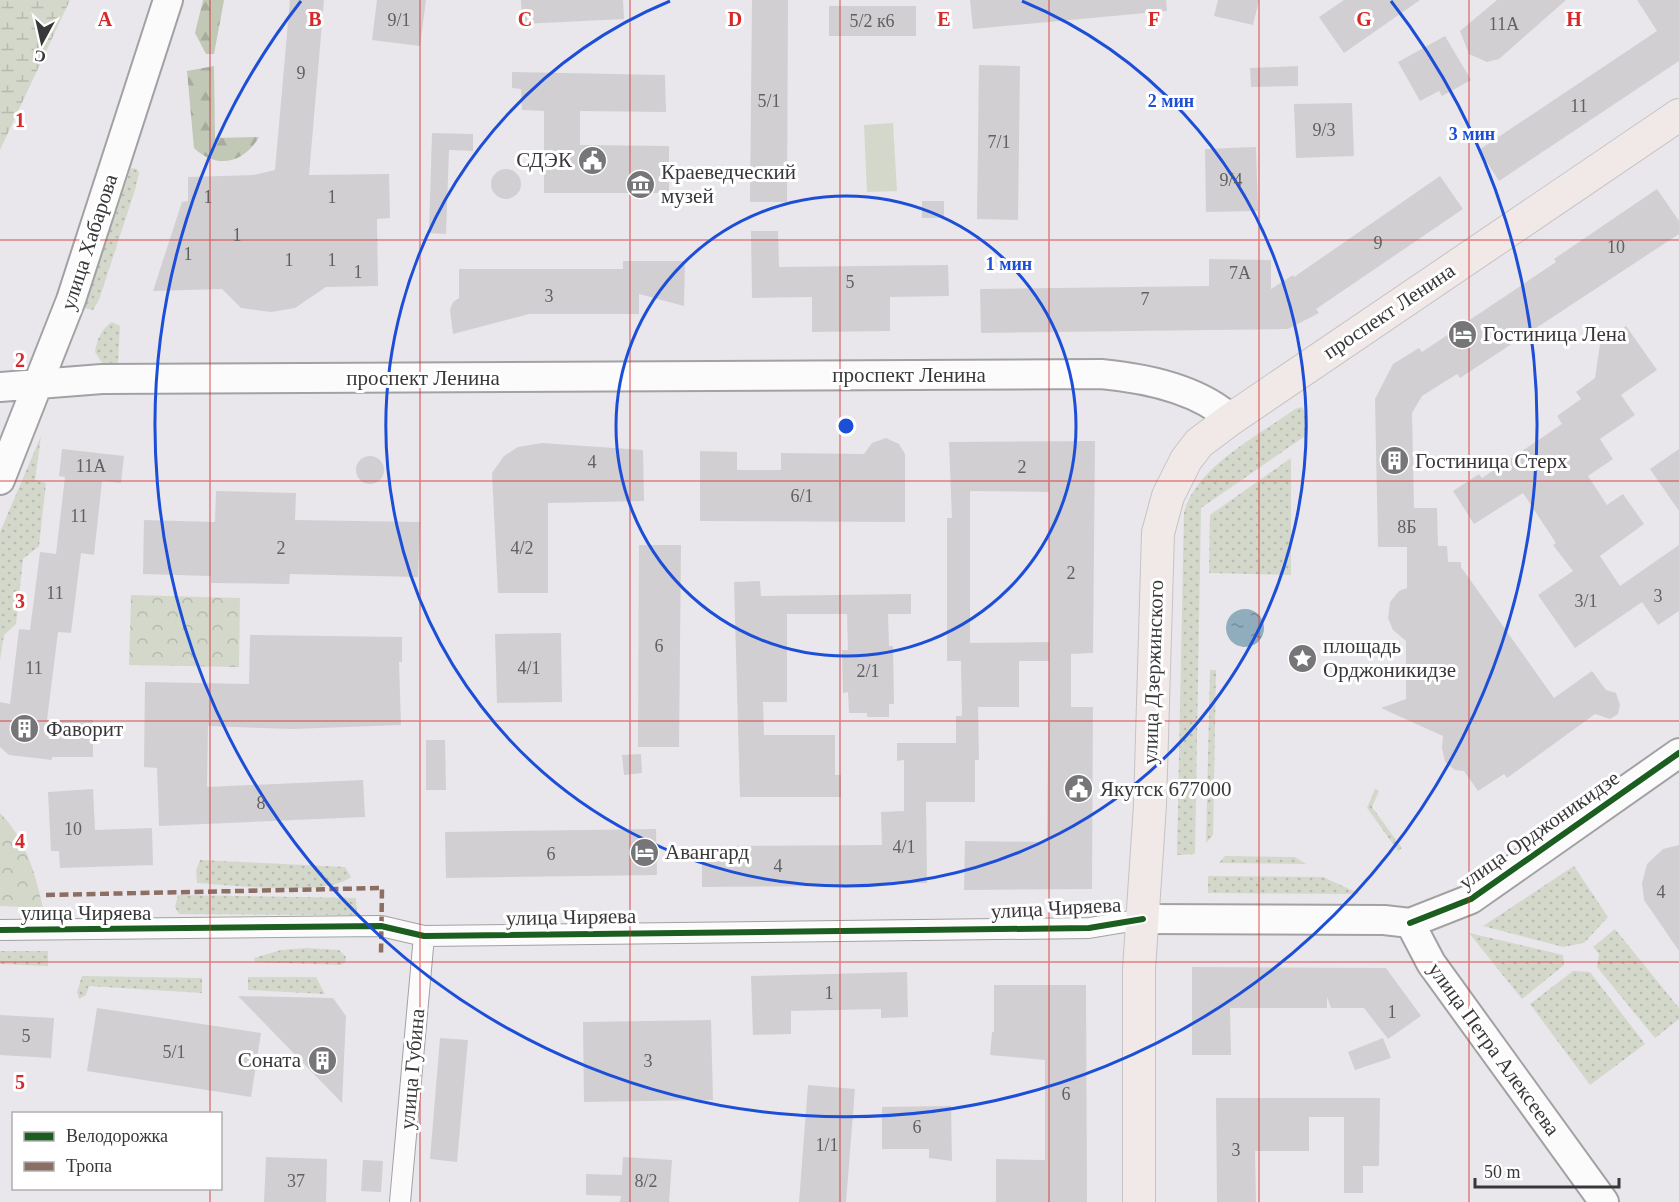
<svg xmlns="http://www.w3.org/2000/svg" width="1679" height="1202" font-family="'Times New Roman',serif">
<defs>
<pattern id="grass-dots" width="8" height="8" patternUnits="userSpaceOnUse" patternTransform="scale(1.5)"><rect width="8" height="8" fill="#d3d8cb"/><path d="M2 2h.1M6 6h.1" fill="none" stroke="#b6baaf" stroke-width="1.8" stroke-linecap="round"/></pattern>
<pattern id="forest-firs" width="22" height="20" patternUnits="userSpaceOnUse" patternTransform="scale(1.5)"><rect width="22" height="20" fill="#c1c8b5"/><path d="M5 1l3.5 6h-7zM16 11l3.5 6h-7z" fill="#a7ac9c"/></pattern>
<pattern id="wetland-marsh" width="20" height="14" patternUnits="userSpaceOnUse" patternTransform="scale(1.5)"><rect width="20" height="14" fill="#d3d8cb"/><path d="M1 5h8M5 5V1M11 12h8M15 12V8" fill="none" stroke="#b6baaf"/></pattern>
<pattern id="park-crowns" width="20" height="18" patternUnits="userSpaceOnUse" patternTransform="scale(1.5)"><rect width="20" height="18" fill="#d3d8cb"/><path d="M2 6a3 3 0 1 1 6 0M12 15a3 3 0 1 1 6 0" fill="none" stroke="#b6baaf"/></pattern>
<pattern id="water-ripples" width="26" height="14" patternUnits="userSpaceOnUse" patternTransform="scale(1.5)"><rect width="26" height="14" fill="#8fadbd"/><path d="M2 4q2-2 4 0t4 0M15 11q2-2 4 0t4 0" fill="none" stroke="#768e9b"/></pattern>
</defs>
<rect width="100%" height="100%" fill="#e9e7eb"/>
<path fill="url(#grass-dots)" d="M131 168 137 169 139 173 135 190 99 300 93 310 84 308Z
M112 322 120 326 118 365 102 363 95 352C97 340 101 329 112 322Z
M1302 407 1308 416V434L1201 508 1195 854 1177 855 1184 512C1198 465 1257 437 1295 409Z
M41 436 35 480 46 483 39 546 23 559 16 624 4 635 0 660V532Z
M1291 458V575L1209 573 1210 515Z
M1210 670H1216L1213 835 1206 843Z
M1375 789 1379 791 1372 807 1402 848 1398 851 1367 808Z
M1225 856 1295 857 1306 864 1219 863Z
M200 860 345 867 351 877C327 897 231 885 197 883L196 870Z
M1574 866 1608 917 1584 943 1563 947 1483 926Z
M1208 876 1323 877 1360 894 1208 893Z
M178 895 356 898 357 915 179 914 175 907Z
M1615 929 1679 1008V1019L1655 1038 1597 967 1599 954 1593 947Z
M1469 933 1563 955 1564 965 1522 999Z
M307 948 339 950 346 957 345 963 341 965 255 962 254 958 281 950Z
M0 951H48V966L0 964Z
M1573 971 1590 972 1645 1044 1590 1085 1530 1004Z
M82 976 202 978V993L89 986 86 995 79 999 77 992Z
M248 977H316L325 994 248 990Z"/>
<path fill="url(#forest-firs)" d="M203 0H224L214 54H206L195 33Z
M214 66 215 138 259 137C244 163 217 170 194 148L187 71Z"/>
<path fill="url(#wetland-marsh)" d="M0 0H70L0 150Z"/>
<path fill="url(#park-crowns)" d="M131 595 240 598 239 667 129 665Z
M0 813C26 839 35 873 43 908L0 906Z"/>
<path fill="#d3d8cb" d="M893 123 897 191 867 192 864 125Z"/>
<path fill="url(#water-ripples)" d="M1226 628a19 19 0 1 1 38 0a19 19 0 1 1-38 0Z"/>
<path fill="#d2cfd2" fill-rule="evenodd" d="M290 0H324L309 175 389 174 390 218 377 219 378 286 326 287 295 308 271 312 241 308 222 289 153 291 182 202 188 201V177L254 175 275 170Z
M377 0H426L420 46 372 40Z
M521 0H623L624 19 522 24Z
M752 0H788L787 202H750Z
M970 0H1166L1167 11 973 29Z
M1218 0H1259L1253 25 1214 16Z
M1344 0H1420L1344 53 1319 17Z
M1497 0H1566L1499 59 1487 62 1469 54 1460 31Z
M1637 0H1679V61L1499 181 1479 150 1657 31Z
M829 6H916V36H829Z
M1445 36 1471 80 1442 96 1439 91 1420 101 1398 62Z
M979 65 1020 66 1018 220 977 219Z
M1298 66V86L1251 87 1250 68Z
M512 72 665 75 666 112 580 111V145L669 146V193H544V111L522 110 521 89 512 88Z
M1352 103 1354 156 1296 158 1294 104Z
M432 133 473 134V151L449 150 446 234 429 233Z
M1256 147 1258 211 1206 212 1205 149Z
M491 184a15 15 0 1 1 30 0a15 15 0 1 1-30 0Z
M1440 176 1463 209 1316 309 1319 313 1288 329 981 333 980 289 1209 286V259L1271 260V289L1293 275 1294 277Z
M1657 189 1679 221V234L1460 378 1457 374 1422 396 1412 413 1414 508H1437L1438 546H1447L1448 562H1461V567L1554 698 1592 671 1606 690 1616 693 1620 705 1618 714 1610 719 1595 714 1507 778 1504 774 1478 791 1464 771 1455 770 1445 762 1442 748 1443 736 1381 708 1406 699V641L1393 630 1388 618 1390 602 1399 591 1407 588V547H1378L1375 399 1393 364 1419 348 1422 352 1556 262 1554 259Z
M922 201H944V218H922Z
M751 231H778L779 267 948 265 949 296 890 297V331L812 332V297L752 298Z
M623 261H685L684 306 639 294V314H529L453 334 450 310 453 302 459 298V269H623Z
M1626 326 1657 370 1621 395 1635 415 1600 439 1613 459 1588 476 1607 505 1623 494 1644 524 1600 556 1620 586 1679 545V611L1658 625 1642 602 1575 648 1538 595 1573 571 1553 545 1556 543 1523 493 1474 524 1453 491 1479 474 1482 478 1562 424 1557 416 1581 399 1576 392 1595 378 1600 344Z
M886 438 899 444 905 454V522L700 521V451L737 452V470H781V453L864 454 872 443Z
M1095 441 1093 653 1071 654V707H1093L1092 889 964 890 965 841 1047 842 1049 661H1019V707H978L979 760H975V802H926L927 883 855 884V886L702 887V846L882 845 881 812 904 811V760L897 761V743H956V716H962L961 661H947V518H952L949 442ZM970 491 1049 492V642L970 643Z
M542 443 643 450 644 501 548 503V593H498L492 473 504 456 518 447Z
M62 449 124 456 121 483 102 481 94 555 81 553 71 633 58 632 47 720H93V757H52V760L9 755 0 747V702L10 704 19 629 30 630 40 552 56 554 65 477 59 476Z
M1679 449V511L1650 469Z
M356 470a14 14 0 1 1 28 0a14 14 0 1 1-28 0Z
M216 491 296 493 295 520 420 522 418 577 290 574 289 584 211 583V576L143 574 144 520 215 522Z
M639 545H681L679 747H638Z
M760 581 761 596 911 594V614H888L889 646H893L894 704H889V717H867V713H849L848 692 843 693 842 650H848L847 614H787V702H763L764 735H835V775H841V797H740L734 582Z
M561 633 562 702 497 703 495 634Z
M250 635 402 637V662H399L401 725 292 729 208 726 207 787 363 780 365 817 159 826 157 768 144 767 145 682 249 684Z
M426 740H445L446 790H426Z
M641 754 642 773 624 775 622 755Z
M93 789 95 830 152 828 153 865 60 868 59 851H51L48 792Z
M656 829 657 875 446 878 445 832Z
M1679 845V951L1644 900 1642 883 1647 864 1663 849Z
M1192 967 1386 968 1421 1016 1388 1039 1364 1008H1331L1327 997V1008H1230L1231 1055H1192Z
M907 972 908 1017 881 1018V1009L791 1011V1034L753 1035 751 976Z
M994 985H1086L1087 1202H996V1159L1045 1160V1060L990 1055 992 1032H994Z
M238 996 333 998 346 1016 342 1103Z
M97 1008 261 1033 251 1097 87 1071Z
M0 1015 54 1018 51 1058 0 1055Z
M711 1020 713 1100 584 1102 583 1022Z
M440 1038 468 1040 457 1162 430 1159Z
M1383 1038 1391 1058 1355 1070 1348 1052Z
M808 1085 855 1089 846 1202H799Z
M1216 1098H1380L1379 1166H1363V1193H1344V1117H1309V1151H1255L1256 1202H1217Z
M951 1106 952 1161 929 1158V1149H882V1107Z
M266 1157 327 1159 326 1202H264Z
M623 1157 672 1160 669 1202H620L621 1196 586 1195V1174L622 1175Z
M363 1160 383 1161 381 1192 361 1191Z"/>
<g fill="none" stroke-linecap="round" stroke-linejoin="round">
<defs>
<path id="street" d="M0 930 381 926 424 936 1089 928 1143 919
M400 1202 424 936"/>
<path id="secondary" d="M0 387 102 379 1101 374C1144 378 1198 389 1231 419
M0 480 71 300 168 0
M1143 919 1384 920 1410 923 1471 899 1679 753
M1410 923 1431 963 1604 1202"/>
<path id="primary" d="M1139 1202V969L1150 805 1158 533 1168 496 1186 460 1199 443 1231 419 1679 115"/>
</defs>
<use href="#street" stroke="#a2a1a3" stroke-width="22"/>
<use href="#secondary" stroke="#a2a1a3" stroke-width="32"/>
<use href="#primary" stroke="#c4c3c5" stroke-width="34"/>
<use href="#street" stroke="#fcfbfc" stroke-width="20"/>
<use href="#secondary" stroke="#fcfbfc" stroke-width="28"/>
<use href="#primary" stroke="#f1e9e8" stroke-width="32"/>
<path stroke="#8d6e63" stroke-width="4.5" stroke-dasharray="9 4.5" stroke-linecap="butt" d="M46 895 382 888 381 954"/>
<defs>
<path id="cycleway" d="M1410 923 1471 899 1679 753
M0 930 381 926 424 936 1089 928 1143 919"/>
</defs>
<use href="#cycleway" stroke="#fff" stroke-width="10"/>
<use href="#cycleway" stroke="#1b5e20" stroke-width="6"/>
</g>
<path fill="none" stroke="#d62828" stroke-width="1.5" stroke-opacity="0.55" d="M210 0V1114M420 0V1202M630 0V1202M840 0V1202M1049 0V1202M1259 0V1202M1469 0V1202M0 240H1679M0 481H1679M0 721H1679M0 962H1679M210 1188V1202"/>
<g fill="none" stroke="#1d4ed8" stroke-width="3">
<circle cx="846" cy="426" r="230"/>
<path d="M1022 1A460 460 0 1 1 670 1"/>
<path d="M1391 1A691 691 0 1 1 301 1"/>
</g>
<defs>
<symbol id="civic-disc" viewBox="-11 -11 22 22"><circle r="9.5" fill="#767577" stroke="#fff"/><path d="M-.6-6.5H3V-4.5H.6V-3L4-1V1h2V6H-6V1h2V-1L-.6-3ZM-1.2 2.5V6h2.4V2.5Z" fill="#fff"/></symbol>
<symbol id="museum-disc" viewBox="-11 -11 22 22"><circle r="9.5" fill="#767577" stroke="#fff"/><path d="M0-6L6-3V-2H-6V-3ZM-5-1h2V3h-2ZM-1-1h2V3h-2ZM3-1h2V3H3ZM-6 4H6V6H-6Z" fill="#fff"/></symbol>
<symbol id="hotel-disc" viewBox="-11 -11 22 22"><circle r="9.5" fill="#767577" stroke="#fff"/><path d="M-6-4.5h1.5V1H6V5H4.5V3h-9V5H-6ZM-4 0a1.8 1.8 0 1 1 3.6 0ZM.5 0V-2.5h3Q6-2.5 6 0Z" fill="#fff"/></symbol>
<symbol id="building-disc" viewBox="-11 -11 22 22"><circle r="9.5" fill="#767577" stroke="#fff"/><path d="M-4-6H4V6H1V3H-1V6H-4ZM-2.5-4.3h1.7v1.8h-1.7ZM.8-4.3h1.7v1.8H.8ZM-2.5-1h1.7V.8h-1.7ZM.8-1h1.7V.8H.8Z" fill="#fff"/></symbol>
<symbol id="sight-disc" viewBox="-11 -11 22 22"><circle r="9.5" fill="#767577" stroke="#fff"/><path d="M0-6L1.8-2.2L6-1.7L2.9 1.2L3.7 5.4L0 3.3L-3.7 5.4L-2.9 1.2L-6-1.7L-1.8-2.2Z" fill="#fff"/></symbol>
</defs>
<g fill-rule="evenodd">
<use href="#civic-disc" x="576" y="144" width="33" height="33"/>
<use href="#museum-disc" x="624" y="168" width="33" height="33"/>
<use href="#hotel-disc" x="1446" y="318" width="33" height="33"/>
<use href="#building-disc" x="1378" y="444" width="33" height="33"/>
<use href="#sight-disc" x="1286" y="642" width="33" height="33"/>
<use href="#building-disc" x="8" y="712" width="33" height="33"/>
<use href="#civic-disc" x="1062" y="772" width="33" height="33"/>
<use href="#hotel-disc" x="628" y="836" width="33" height="33"/>
<use href="#building-disc" x="306" y="1044" width="33" height="33"/>
</g>
<g text-anchor="middle" dominant-baseline="central" stroke-width="6" stroke-linejoin="round" paint-order="stroke">
<g font-size="18" fill="#616062">
<text x="399" y="20">9/1</text>
<text x="872" y="21">5/2 к6</text>
<text x="1504" y="24">11А</text>
<text x="301" y="73">9</text>
<text x="769" y="101">5/1</text>
<text x="1579" y="106">11</text>
<text x="1324" y="130">9/3</text>
<text x="999" y="142">7/1</text>
<text x="1231" y="180">9/4</text>
<text x="208" y="197">1</text>
<text x="332" y="197">1</text>
<text x="237" y="235">1</text>
<text x="1378" y="243">9</text>
<text x="1616" y="247">10</text>
<text x="188" y="254">1</text>
<text x="289" y="260">1</text>
<text x="332" y="260">1</text>
<text x="358" y="272">1</text>
<text x="1240" y="273">7А</text>
<text x="850" y="282">5</text>
<text x="549" y="296">3</text>
<text x="1145" y="299">7</text>
<text x="592" y="462">4</text>
<text x="91" y="466">11А</text>
<text x="1022" y="467">2</text>
<text x="802" y="496">6/1</text>
<text x="79" y="516">11</text>
<text x="1407" y="527">8Б</text>
<text x="281" y="548">2</text>
<text x="522" y="548">4/2</text>
<text x="1071" y="573">2</text>
<text x="55" y="593">11</text>
<text x="1658" y="596">3</text>
<text x="1586" y="601">3/1</text>
<text x="659" y="646">6</text>
<text x="34" y="668">11</text>
<text x="529" y="668">4/1</text>
<text x="868" y="671">2/1</text>
<text x="261" y="803">8</text>
<text x="73" y="829">10</text>
<text x="904" y="847">4/1</text>
<text x="551" y="854">6</text>
<text x="778" y="866">4</text>
<text x="1661" y="892">4</text>
<text x="829" y="993">1</text>
<text x="1392" y="1012">1</text>
<text x="26" y="1036">5</text>
<text x="174" y="1052">5/1</text>
<text x="648" y="1061">3</text>
<text x="1066" y="1094">6</text>
<text x="917" y="1127">6</text>
<text x="827" y="1145">1/1</text>
<text x="1236" y="1150">3</text>
<text x="296" y="1181">37</text>
<text x="646" y="1181">8/2</text>
</g>
<g font-size="21" fill="#383739" stroke="#fff" text-anchor="start">
<text x="572" y="160" text-anchor="end">СДЭК</text>
<text x="661" y="172">Краеведческий<tspan x="661" dy="24">музей</tspan></text>
<text x="1483" y="334">Гостиница Лена</text>
<text x="1415" y="461">Гостиница Стерх</text>
<text x="1323" y="646">площадь<tspan x="1323" dy="24">Орджоникидзе</tspan></text>
<text x="46" y="729">Фаворит</text>
<text x="1100" y="789">Якутск 677000</text>
<text x="665" y="852">Авангард</text>
<text x="301" y="1060" text-anchor="end">Соната</text>
</g>
<g font-size="21" fill="#383739" stroke="#fff">
<text transform="translate(89 242) rotate(-72)">улица Хабарова</text>
<text transform="translate(1389 311) rotate(-34)">проспект Ленина</text>
<text x="909" y="375">проспект Ленина</text>
<text x="423" y="378">проспект Ленина</text>
<text transform="translate(1153 672) rotate(-88)">улица Дзержинского</text>
<text transform="translate(1539 830) rotate(-35)">улица Орджоникидзе</text>
<text transform="translate(1056 908) rotate(-3)">улица Чиряева</text>
<text x="86" y="913">улица Чиряева</text>
<text transform="translate(571 917) rotate(-1)">улица Чиряева</text>
<text transform="translate(1494 1049) rotate(54)">улица Петра Алексеева</text>
<text transform="translate(412 1069) rotate(-85)">улица Губина</text>
</g>
</g>
<g font-size="20" text-anchor="middle" font-weight="bold" fill="#d62828" stroke="#fff" stroke-width="6" stroke-linejoin="round" paint-order="stroke">
<text x="105" y="26">A</text>
<text x="315" y="26">B</text>
<text x="525" y="26">C</text>
<text x="735" y="26">D</text>
<text x="944" y="26">E</text>
<text x="1154" y="26">F</text>
<text x="1364" y="26">G</text>
<text x="1574" y="26">H</text>
<text x="20" y="127">1</text>
<text x="20" y="367">2</text>
<text x="20" y="608">3</text>
<text x="20" y="848">4</text>
<text x="20" y="1089">5</text>
</g>
<circle cx="846" cy="426" r="9" fill="#1d4ed8" stroke="#fff" stroke-width="3"/>
<g font-size="18" text-anchor="middle" font-weight="bold" fill="#1d4ed8" stroke="#fff" stroke-width="6" stroke-linejoin="round" paint-order="stroke">
<text x="1171" y="107">2 мин</text>
<text x="1472" y="140">3 мин</text>
<text x="1009" y="270">1 мин</text>
</g>
<rect x="12" y="1112" width="210" height="78" fill="#ffffff" stroke="#afafb0" stroke-width="1.5"/>
<rect x="24" y="1132" width="30" height="9" fill="#1b5e20" stroke="#afafb0" stroke-width="1.5"/>
<text x="66" y="1142" font-size="18" fill="#383739">Велодорожка</text>
<rect x="24" y="1162" width="30" height="9" fill="#8d6e63" stroke="#afafb0" stroke-width="1.5"/>
<text x="66" y="1172" font-size="18" fill="#383739">Тропа</text>
<g transform="translate(42 42) rotate(188)" stroke="#ffffff" stroke-width="4.5" paint-order="stroke">
<path d="M0-4.5L10 22L0 15L-10 22Z" fill="#383739"/>
<text y="-9" font-size="16" font-weight="bold" text-anchor="middle" fill="#383739">С</text>
</g>
<path d="M1475 1178v9h144v-9" fill="none" stroke="#383739" stroke-width="3"/>
<text x="1484" y="1178" font-size="18" fill="#383739" stroke="#ffffff" stroke-width="4.5" paint-order="stroke">50 m</text>
</svg>
